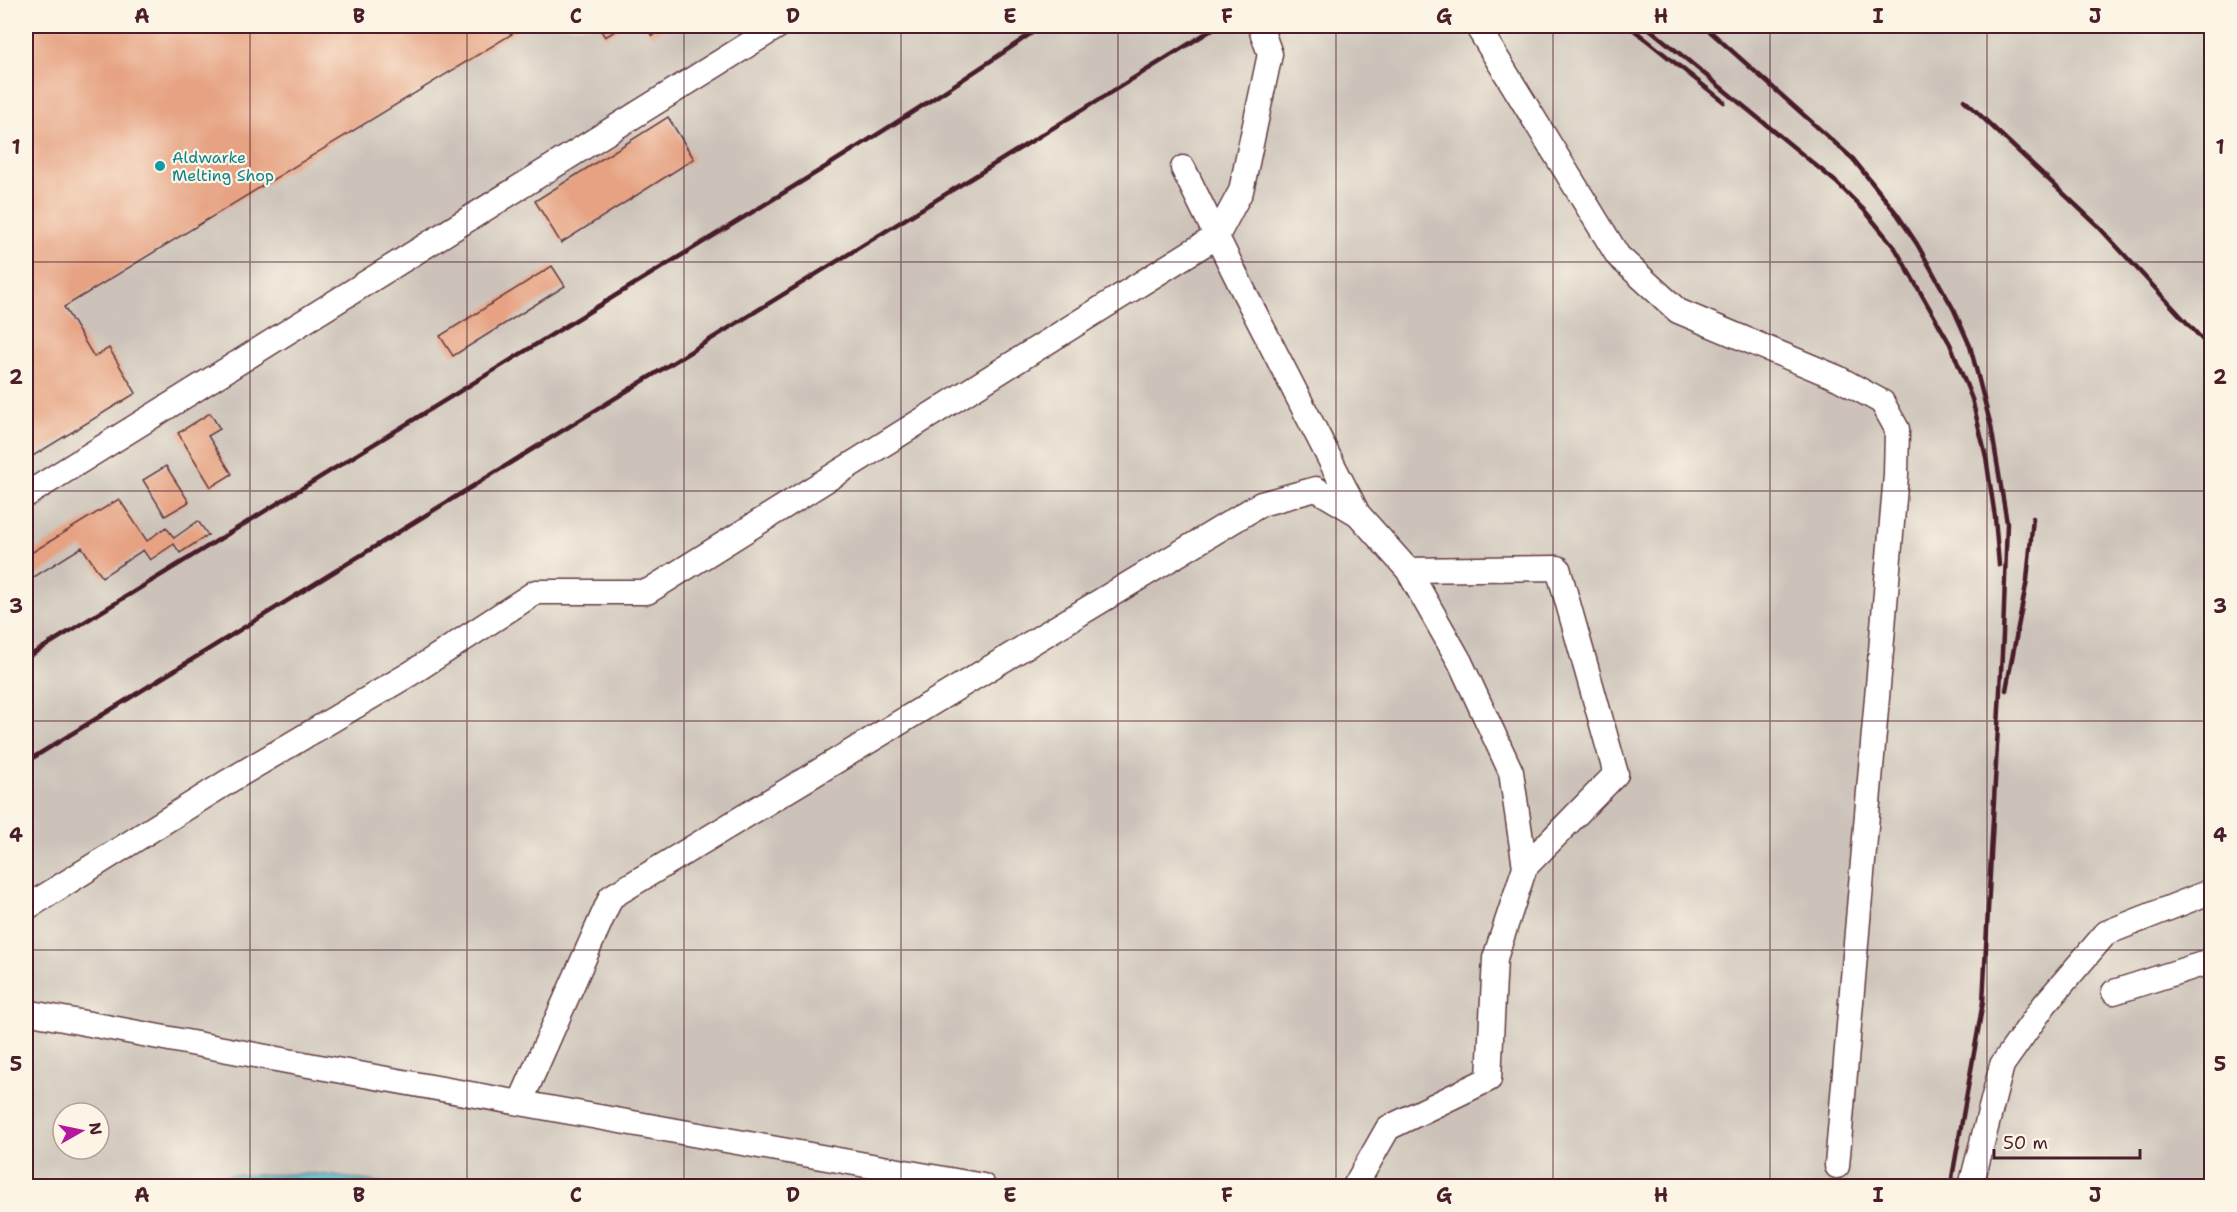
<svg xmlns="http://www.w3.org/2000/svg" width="2237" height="1212" font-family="'Shantell Sans',sans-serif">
<rect width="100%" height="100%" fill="#fcf5e5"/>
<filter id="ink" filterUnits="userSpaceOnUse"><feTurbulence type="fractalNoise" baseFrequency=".0167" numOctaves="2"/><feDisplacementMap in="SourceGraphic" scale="12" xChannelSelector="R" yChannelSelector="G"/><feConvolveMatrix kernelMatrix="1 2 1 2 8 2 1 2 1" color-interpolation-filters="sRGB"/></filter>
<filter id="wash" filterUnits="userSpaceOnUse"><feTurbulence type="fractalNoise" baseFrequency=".008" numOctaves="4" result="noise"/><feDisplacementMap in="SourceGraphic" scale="24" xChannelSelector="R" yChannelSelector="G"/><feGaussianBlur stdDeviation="1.35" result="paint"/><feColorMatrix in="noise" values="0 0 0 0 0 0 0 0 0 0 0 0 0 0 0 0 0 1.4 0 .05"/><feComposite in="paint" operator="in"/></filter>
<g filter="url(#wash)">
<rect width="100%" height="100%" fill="#eddcba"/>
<path fill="#ccc2b9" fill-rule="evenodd" d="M26 26H2211V1186H26ZM63 1113H99V1149H63Z"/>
<path fill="#4fbbcb" stroke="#4c6d7b" stroke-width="1.5" d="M319 1174 403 1186H206L230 1175Z"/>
<g id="blocks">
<path fill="#e6a282" d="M26 26H525L64 307 94 357 109 348 136 393 28 459 26 455Z
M598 26H624L605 37Z
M645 26H668L652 36Z
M668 117 694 159 561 243 535 201Z
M552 266 565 286 453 356 440 336Z
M210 413 220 429 208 436 232 474 211 487 178 433Z
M166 466 189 502 165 516 143 480Z
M119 499 147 541 166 527 174 538 198 521 208 535 180 553 174 544 150 560 143 550 102 577 82 547 26 582V556Z"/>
</g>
</g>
<g filter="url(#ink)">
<use href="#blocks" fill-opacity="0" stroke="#623b40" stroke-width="1.5"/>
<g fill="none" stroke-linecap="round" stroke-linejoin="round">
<defs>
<path id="minor" d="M1477 26 1618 256 1678 311 1838 378 1882 402 1897 429 1896 475 1837 1166
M1183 168 1245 294 1358 514 1408 570 1558 568 1616 774 1525 867 1495 958 1489 1079 1388 1128 1355 1186
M26 495 778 26
M1408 570 1460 662 1511 772 1525 867
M26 908 229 781 413 672 536 592H647L1217 236 1241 191 1270 54 1260 26
M2114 992 2212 961
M26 1012 314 1066 983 1186
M520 1103 611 897 1261 504 1316 489 1358 514
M1971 1186 2002 1065 2045 1004 2106 933 2212 891"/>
</defs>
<use href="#minor" stroke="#623b40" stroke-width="27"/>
<use href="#minor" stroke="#fff" stroke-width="24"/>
<path stroke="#4a1f2b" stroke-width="4.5" d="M1629 26 1724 102
M1646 26 1836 182 1865 211 1895 248 1950 344 1972 399 1986 457 1995 517 1999 565
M1704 26 1853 159 1897 214 1917 244 1954 310 1970 346 1991 426 2007 523 2003 635 1983 1002 1952 1178
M1964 100 2097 225 2212 350
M26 658C218 539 411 420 605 302 752 212 900 124 1042 26
M2006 690 2027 580 2033 518
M26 762 1218 26"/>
</g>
</g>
<path fill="none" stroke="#4a1f2b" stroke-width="1.5" stroke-opacity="0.55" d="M250 26V1186M467 26V1186M684 26V1186M901 26V1186M1118 26V1186M1336 26V1186M1553 26V1186M1770 26V1186M1987 26V1186M26 262H2212M26 491H2212M26 721H2212M26 950H2212"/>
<circle fill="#0f9aa8" stroke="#fcf5e5" stroke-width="2" cx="160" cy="166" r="6"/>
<g text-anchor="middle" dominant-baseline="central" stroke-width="4.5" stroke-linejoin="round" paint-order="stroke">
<g font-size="16" fill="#0d838f" stroke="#fcf5e5" text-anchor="start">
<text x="172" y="157">Aldwarke<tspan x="172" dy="18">Melting Shop</tspan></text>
</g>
</g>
<rect width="2237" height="1212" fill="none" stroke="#fcf5e5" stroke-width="66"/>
<g transform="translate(81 1131) rotate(81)"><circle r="28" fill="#fcf5e5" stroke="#b59f9b" stroke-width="1.5"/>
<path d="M0-4.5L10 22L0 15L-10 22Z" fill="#b5179e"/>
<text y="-9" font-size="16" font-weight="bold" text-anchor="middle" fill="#4a1f2b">N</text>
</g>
<path d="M1994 1149v9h146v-9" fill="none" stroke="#4a1f2b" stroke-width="3"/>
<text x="2003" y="1149" font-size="18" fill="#4a1f2b" stroke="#fcf5e5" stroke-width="4.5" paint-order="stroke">50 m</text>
<rect x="33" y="33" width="2171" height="1146" fill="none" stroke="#4a1f2b" stroke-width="2"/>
<g font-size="20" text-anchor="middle" font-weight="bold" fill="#4a1f2b">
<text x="142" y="23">A</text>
<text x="359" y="23">B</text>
<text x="576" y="23">C</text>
<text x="793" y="23">D</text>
<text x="1010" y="23">E</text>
<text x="1227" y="23">F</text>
<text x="1444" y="23">G</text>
<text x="1661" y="23">H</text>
<text x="1878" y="23">I</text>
<text x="2095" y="23">J</text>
<text x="16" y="154">1</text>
<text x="2220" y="154">1</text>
<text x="16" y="384">2</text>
<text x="2220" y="384">2</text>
<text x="16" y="613">3</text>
<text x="2220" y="613">3</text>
<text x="16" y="842">4</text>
<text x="2220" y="842">4</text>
<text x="16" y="1071">5</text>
<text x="2220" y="1071">5</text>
<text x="142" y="1202">A</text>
<text x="359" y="1202">B</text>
<text x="576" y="1202">C</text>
<text x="793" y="1202">D</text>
<text x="1010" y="1202">E</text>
<text x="1227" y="1202">F</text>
<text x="1444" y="1202">G</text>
<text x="1661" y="1202">H</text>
<text x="1878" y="1202">I</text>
<text x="2095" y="1202">J</text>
</g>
</svg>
